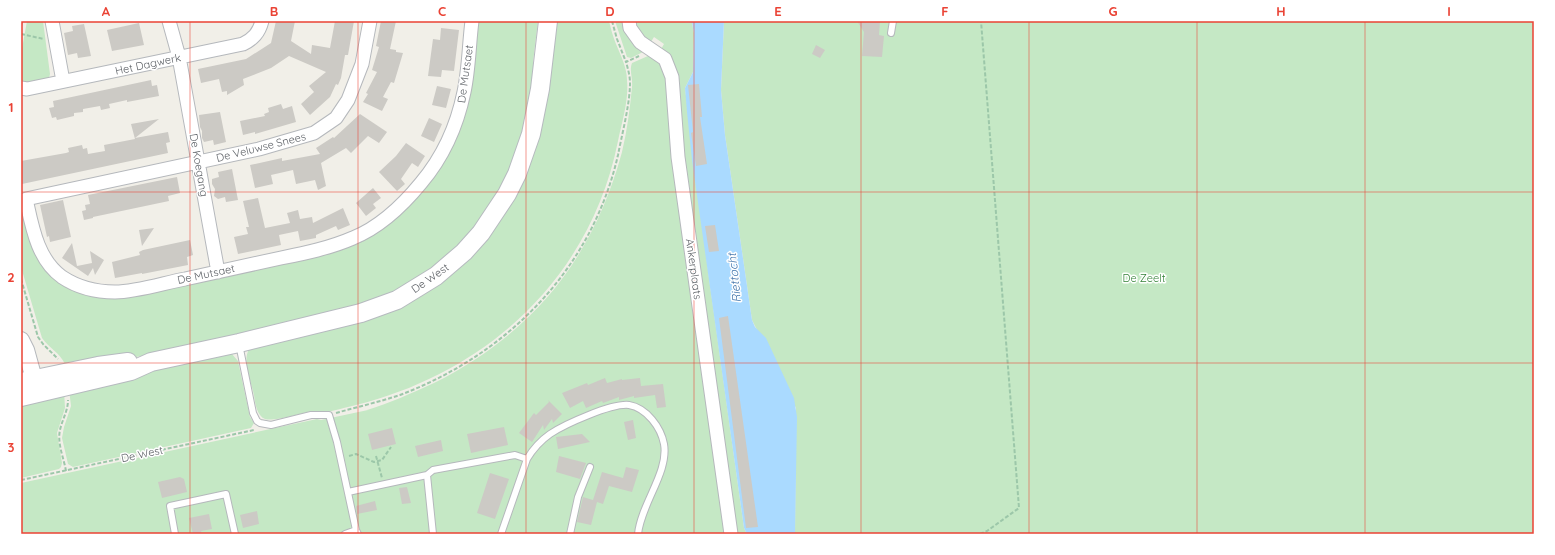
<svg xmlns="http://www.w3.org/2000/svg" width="1555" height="555" font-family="Quicksand,sans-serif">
<rect width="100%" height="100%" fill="#f1efe8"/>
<path fill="#c5e8c5" d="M27 21H43L50 74 49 78 21 83V54Z
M477 21H538L533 62 537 76 530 121 504 189 450 258 388 297 163 353 115 360 65 364C60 353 49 348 42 338L21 267V203L34 245 92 294 366 237 444 159Z
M554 21H609C611 29 613 37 616 44 621 56 627 68 627 80 629 100 622 122 618 141 591 277 488 372 356 405 346 407 333 412 322 412 319 412 316 411 312 411 302 413 273 422 265 419 257 416 255 403 254 395 251 381 242 362 249 349L365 318 498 220Z
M615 21H626L645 51 631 58 627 57Z
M632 21H674L692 23 694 33 693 72 685 88 709 278 744 528 747 534H735L682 156 660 51 664 44 654 37 649 45Z
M724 21H1534V534H795L796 408 752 320 725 135 721 90Z
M648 56H651L664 65 726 534H21V483L317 419 321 420 368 410H367C390 403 412 393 434 383 533 333 593 259 622 152 627 131 630 108 632 87 633 78 629 71 632 63Z
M226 351 232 354 238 361 250 417 254 423 251 428 73 467 68 464 62 438 64 427 71 406 69 389Z
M64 390 65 408 57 433 62 463 61 467 59 469 21 478V399Z"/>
<path fill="#aadaff" d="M674 21H724L721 90 725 135 752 320 755 327 766 338 794 398 797 417 795 534H747L744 528 692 160 687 112 685 88 693 72 694 33 692 23Z"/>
<path fill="#cccac5" d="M276 21H295L291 41 311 54 312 45 330 48 335 21H354L348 55H345L341 78 338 85 336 84 330 97 310 115 301 104 314 92 309 86 326 72 289 56 271 68 243 79 244 85 227 95V91L222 92 219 79 201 83 198 69 246 59 271 43Z
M381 21H396L390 49 396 50V52L403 53 394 83 391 82 383 97 388 99 382 111 363 102 368 94 366 93 377 72 372 70 379 47 376 46Z
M857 21H880L879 35 884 36 882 57 862 56 864 32Z
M139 23 144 45 112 51 107 30Z
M84 24 91 56 78 58 77 53 68 55 64 33 73 31 72 26Z
M441 28 459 30 454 71 442 70 441 77 428 76 433 39 440 40Z
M816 45 825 50 820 58 812 54Z
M151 80 152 86 157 85 159 96 127 102V100L109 104 110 108 101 110 100 106 83 109V112L74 113V116L57 120 56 117 52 118 49 108 54 107 53 101Z
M699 84 702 117H700L707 164 696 166 691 133 693 132 688 85Z
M437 86 451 89 446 108 432 105Z
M281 104 283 109 292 106 296 122 255 134V132L243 135 240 121 265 116 264 114 269 112 268 108Z
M220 112 226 142 214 145 213 140 204 142 202 138V131L200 127 199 115Z
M360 114 387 132 379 143 368 136 351 153 346 148 321 163 326 186 318 190 315 180 296 184 293 170 271 175 273 184 255 188 250 165 282 158V161L320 154 316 148 333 137 334 138Z
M429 118 442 124 434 142 421 136Z
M159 119 135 138 168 132 170 142 166 143 168 153 22 184 21 161 66 153 69 152 68 148 82 145 83 149 87 148 88 154 105 151 104 145 135 139 131 124Z
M406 143 425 156 418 167 412 163 401 179 405 184 397 191 379 172 396 156Z
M232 169 238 200 226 202 225 197 218 199 214 196 215 189 212 184V179L219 177 218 172Z
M177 177 180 193 168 196 169 201 93 217V218L84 220 82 211 86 210 85 205 90 204 88 195Z
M373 188 381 198 373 204 376 208 366 216 356 203Z
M258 198 265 228 290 223 287 213 298 210 300 219 312 217 313 223 343 208 350 225 338 230 336 226 316 235V238L300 241 298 231 279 235 281 245 238 254 234 237 248 234 246 227H249L243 201Z
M63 200 71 237 50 242 49 236 47 237 40 205Z
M715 225 719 251 709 252 705 226Z
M154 228 142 246 139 230Z
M190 240 193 255 187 257 188 265 142 274V273L115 278 112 262 140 255 139 252 143 250Z
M72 243 77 266 92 263 90 251 104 260 95 275 93 268 88 276 62 258Z
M728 316 758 527 746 528 719 318Z
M605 378 607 383 622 379V380L640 378 641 386 663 384 666 407 657 408 655 395 634 398V396L619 400V397L603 403 602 401 586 408 583 401 570 408 562 393 587 383 588 385Z
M548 400 562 414 553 423 552 419 544 430 543 425 532 442 519 433 534 413 536 415 549 402Z
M633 420 636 438 628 440 624 422Z
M504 427 508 445 471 453 467 434Z
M392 428 396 444 372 450 368 434Z
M582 434 590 442 558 449 556 437Z
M441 440 443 451 418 457 415 446Z
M559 456 586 463 580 479 556 472Z
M626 467 639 470 632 492 609 486 603 504 597 502 591 525 577 522 583 497 593 500 602 472 623 478Z
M490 473 509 479 495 519 477 513Z
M180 477 184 479 187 492 162 498 158 482Z
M407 487 411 503 402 504 399 488Z
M375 501 377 510 357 514 356 506Z
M257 511 259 524 243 528 240 515Z
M209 514 212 529 201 531 202 534H193L189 518Z"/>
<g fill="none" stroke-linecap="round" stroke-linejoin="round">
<defs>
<path id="service" d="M891 33 893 21
M239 344 253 413 257 421 260 423 271 425 311 415H329L337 442 356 530 358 534
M427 475 433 470 515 455 527 459
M348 492 427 475 433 534
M175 534 170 506 226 494 235 534
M345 534 356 530
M501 534 527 459C533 449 540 441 550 434 565 424 612 403 629 405 647 408 661 428 664 444 669 472 641 504 638 534
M570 534 578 497 590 467"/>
<path id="minor" d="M52 21 63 81
M169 21 179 57 218 272
M370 21 362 64 348 100 336 118 314 133 259 149 26 199C32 226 37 259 62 277 77 287 97 292 115 292 136 292 164 283 185 279 217 272 249 265 281 258 306 253 330 248 353 238 380 227 403 205 421 183 443 157 457 126 464 92 469 69 469 44 472 21
M629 21 630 28 640 42 665 59 672 77 678 157 731 534
M21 88 27 89 243 44C253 39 259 33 262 21"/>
<path id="tertiary" d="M21 340 26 350 34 379 29 392"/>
<path id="secondary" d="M21 382 98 366 128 362
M21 397 131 371 151 362 239 343 361 313 397 300 436 276 464 252 481 233 507 194 517 174 531 134 540 89 548 21"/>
</defs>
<use href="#service" stroke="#b5b8bc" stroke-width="8"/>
<use href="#minor" stroke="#b5b8bc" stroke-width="15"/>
<use href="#tertiary" stroke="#b5b8bc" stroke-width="18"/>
<use href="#secondary" stroke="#b6babf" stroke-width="20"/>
<path stroke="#9cc7a9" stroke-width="2" stroke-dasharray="4 2" stroke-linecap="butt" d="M612 21 617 39 626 62 639 56
M21 26 22 21
M21 34 44 39
M21 279 38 337 43 344 58 359
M336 413C357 407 379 402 400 395 508 354 592 269 618 155 622 134 630 104 630 83 630 76 628 69 626 62
M349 456 356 454 374 462 382 460 391 447
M376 456 382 478
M66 471C64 459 57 443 60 430 62 420 68 411 68 400
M21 480 254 430
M980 534 987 531 1019 508 981 21"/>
<use href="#service" stroke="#fff" stroke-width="6"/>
<use href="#minor" stroke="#fff" stroke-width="13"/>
<use href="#tertiary" stroke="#fff" stroke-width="16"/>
<use href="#secondary" stroke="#fff" stroke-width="18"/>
</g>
<path fill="none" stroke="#ea4335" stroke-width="1" stroke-opacity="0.55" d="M190 21V534M358 21V534M526 21V534M694 21V534M861 21V534M1029 21V534M1197 21V534M1365 21V534M21 192H1534M21 363H1534"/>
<g text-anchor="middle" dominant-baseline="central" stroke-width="3" stroke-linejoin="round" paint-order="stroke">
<g font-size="11" fill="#5f6368" stroke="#fff">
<text transform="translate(148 64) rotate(-12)">Het Dagwerk</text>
<text transform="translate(465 74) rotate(-82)">De Mutsaet</text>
<text transform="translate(261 147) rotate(-14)">De Veluwse Snees</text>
<text transform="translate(199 165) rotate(80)">De Koegang</text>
<text transform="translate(694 269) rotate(82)">Ankerplaats</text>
<text transform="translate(206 274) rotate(-12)">De Mutsaet</text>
<text transform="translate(430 278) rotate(-35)">De West</text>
<text transform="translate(142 454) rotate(-12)">De West</text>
</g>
<g font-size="11" fill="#348238" stroke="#fff">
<text x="1144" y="278">De Zeelt</text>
</g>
<g font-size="12" font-style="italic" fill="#4174aa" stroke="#fff">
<text transform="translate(734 278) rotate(-96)">Riettocht</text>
</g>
</g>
<rect width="1555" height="555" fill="none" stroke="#ffffff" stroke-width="44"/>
<rect x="22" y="22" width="1511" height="511" fill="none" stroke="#ea4335" stroke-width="1.5"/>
<g font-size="13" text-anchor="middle" font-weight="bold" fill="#ea4335">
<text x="106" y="16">A</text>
<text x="274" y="16">B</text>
<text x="442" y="16">C</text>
<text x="610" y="16">D</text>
<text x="778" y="16">E</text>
<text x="945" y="16">F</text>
<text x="1113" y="16">G</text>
<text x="1281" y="16">H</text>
<text x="1449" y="16">I</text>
<text x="11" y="112">1</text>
<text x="11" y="282">2</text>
<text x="11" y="452">3</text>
</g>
</svg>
